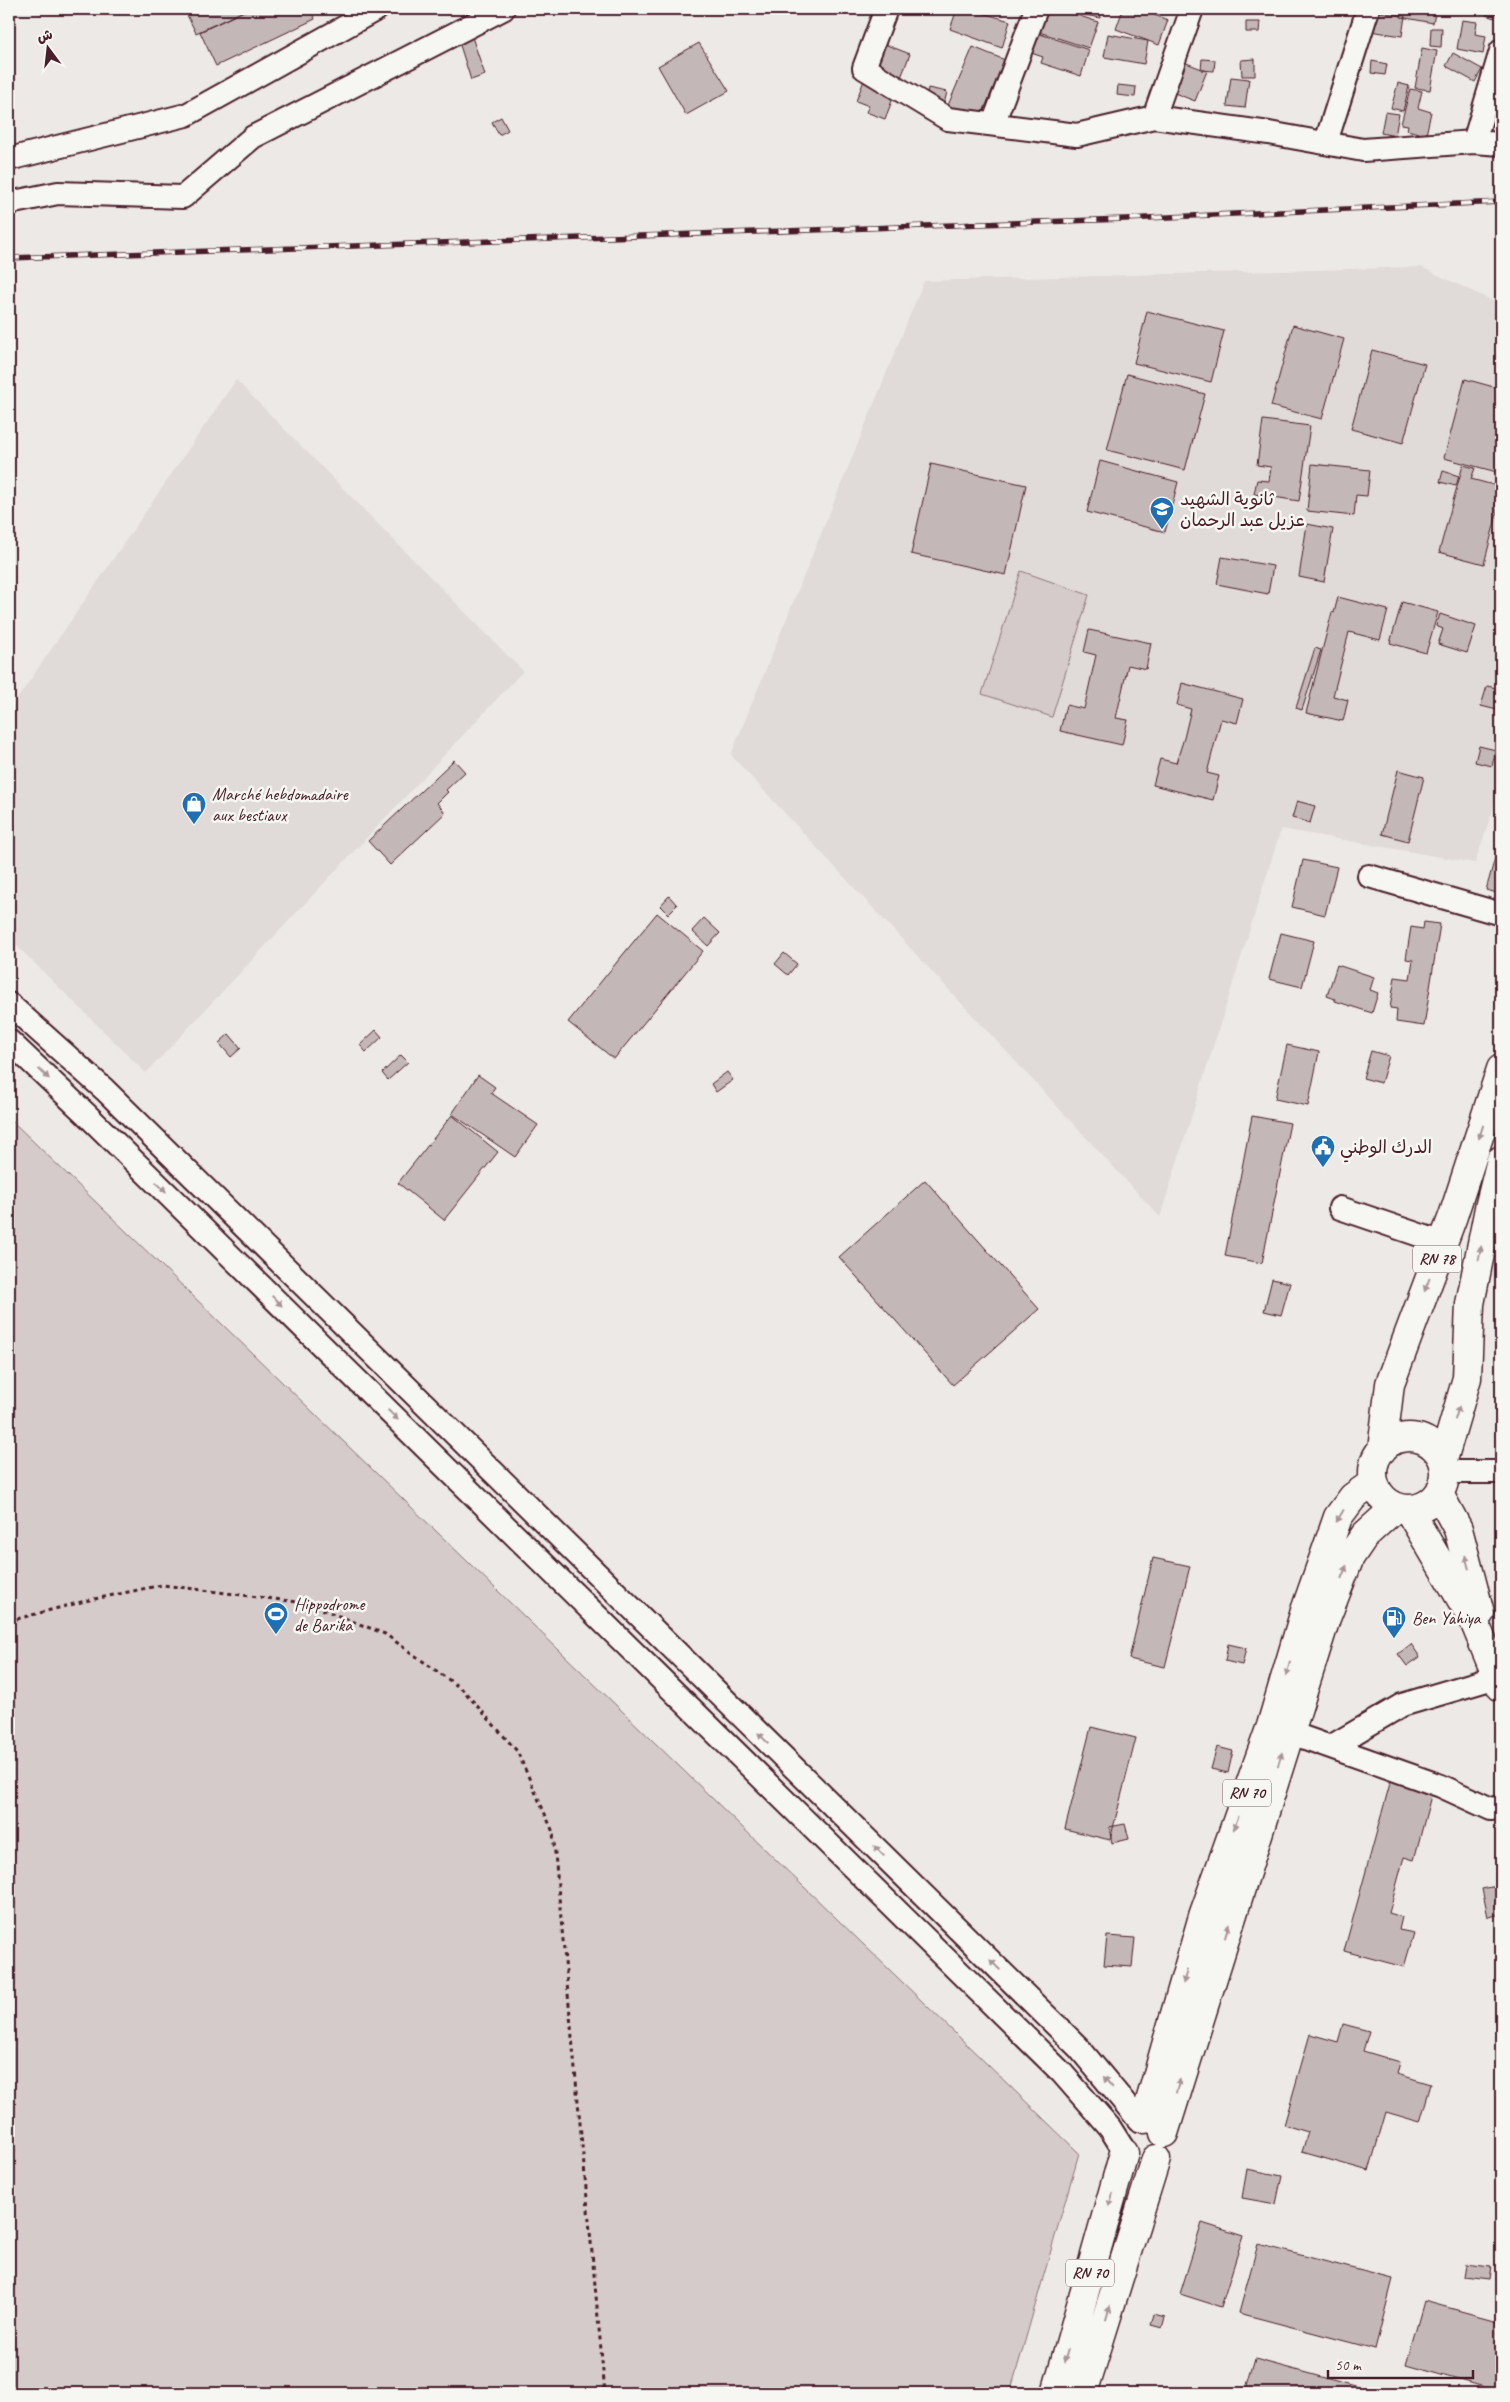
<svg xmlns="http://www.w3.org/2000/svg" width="1510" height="2402" font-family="Caveat,'Playpen Sans Arabic',sans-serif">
<rect width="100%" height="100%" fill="#ece9e6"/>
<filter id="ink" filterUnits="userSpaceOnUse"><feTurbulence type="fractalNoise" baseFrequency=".02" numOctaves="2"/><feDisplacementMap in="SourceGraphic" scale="10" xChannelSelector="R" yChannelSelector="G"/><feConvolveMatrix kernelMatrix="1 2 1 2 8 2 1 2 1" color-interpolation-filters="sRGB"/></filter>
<g filter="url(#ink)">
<path fill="#e0dad8" d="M1421 267 1501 305V785L1475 863 1281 829 1160 1217 731 755 924 281Z
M236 380 523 671 146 1073 9 938V711Z"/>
<path fill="#d4cbca" stroke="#8f757a" d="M1021 571 1089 595 1052 717 982 694Z
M9 1118 1079 2153 1010 2393H9Z"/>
<path fill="#c4b7b7" stroke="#4a1f2b" d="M184 9H248L196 33Z
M248 9H310L315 19 216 66 200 32Z
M957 9H969L1010 21 1002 48 950 29Z
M1046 9H1069L1068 12 1098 22 1089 48 1039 32Z
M1072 9H1103L1100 18 1071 12Z
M1123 9H1138L1168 20 1159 45 1116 29Z
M1403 9H1436L1433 23 1401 17Z
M1488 9H1497L1494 18 1486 15Z
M1373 11 1405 16 1402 36 1370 31Z
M1462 20 1477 22 1475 34 1486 36 1483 54 1457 49Z
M1246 22H1260L1259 32H1246Z
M1431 28H1442L1441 47 1430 46Z
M1034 32 1089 50 1081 76 1041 63 1043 57 1028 52Z
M1108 34 1148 41 1144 64 1104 57Z
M472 37 485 75 471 80 459 42Z
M879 42 910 54 885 119 866 112 869 106 856 101Z
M699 43 729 91 686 115 658 66Z
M973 47 1005 60 978 124 946 110Z
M1422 48 1437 51 1430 90 1415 88Z
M1453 53 1482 69 1475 82 1446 66Z
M1176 59 1207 71 1195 101 1164 89Z
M1202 59 1215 60 1214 71 1201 70Z
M1255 59V76H1242L1241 60Z
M1372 61 1387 64 1385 75 1371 73Z
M1501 69V127L1485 124Z
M1231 77 1249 79 1245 108 1227 106Z
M1398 83 1409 86 1403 111 1391 108Z
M1118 85 1136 87 1135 97 1117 95Z
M928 88 947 92 944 104 926 100Z
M1410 89 1422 91 1418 108 1431 112 1426 135 1407 130 1408 125 1401 124Z
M1385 112 1399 114 1395 136 1381 133Z
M501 117 508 130 499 135 492 122Z
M1147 311 1224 331 1211 382 1134 363Z
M1293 325 1344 339 1322 419 1271 406Z
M1372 350 1425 364 1403 443 1351 429Z
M1127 374 1205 394 1185 470 1107 450Z
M1465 379 1501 389V458L1497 472 1444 458Z
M1263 420 1310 426 1299 501 1254 494 1257 480 1269 481 1271 467 1257 465Z
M1100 461 1178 482 1165 532 1087 512Z
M931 464 1026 485 1006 575 911 554Z
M1312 464 1370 470 1367 496 1356 495 1354 516 1307 511Z
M1463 465 1475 468 1471 479 1501 487V498L1484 564 1439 552Z
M1443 471 1459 476 1456 486 1440 482Z
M1307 524 1333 529 1324 582 1299 577Z
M1222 557 1273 566 1268 594 1217 584Z
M1338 597 1388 610 1380 640 1349 632 1333 696 1348 700 1343 721 1306 713 1332 612 1334 613Z
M1402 602 1438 612 1426 653 1390 643Z
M1440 614 1476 626 1467 653 1438 644 1443 629 1436 626Z
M1089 630 1151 643 1146 669 1128 665 1116 718 1128 720 1122 745 1060 731 1066 705 1084 709 1096 655 1084 652Z
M1315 648 1321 650 1302 710 1296 708Z
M1182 683 1243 699 1237 723 1221 719 1207 773 1219 776 1213 800 1153 785 1160 759 1176 763 1184 738 1191 709 1177 705Z
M1487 686 1501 689V711L1481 706Z
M1479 746 1496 750 1492 766 1475 762Z
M454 760 465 772 446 790 448 792 437 803 445 813 390 865 368 841Z
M1398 770 1424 777 1408 841 1382 834Z
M1297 801 1315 806 1310 823 1292 818Z
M1500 840H1501V894L1486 890Z
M1303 860 1337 867 1325 915 1292 907Z
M669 896 677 905 668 914 660 906Z
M657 913 703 951 614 1059 568 1022Z
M704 918 720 933 708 946 692 931Z
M1424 922 1440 924 1424 1026 1396 1022 1397 1009 1390 1008 1395 977 1410 979 1413 960 1406 959 1411 927 1423 929Z
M1281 933 1314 941 1302 987 1269 979Z
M784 953 797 964 788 975 775 964Z
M1337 965 1374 977 1370 990 1378 993 1372 1013 1335 1001V999L1327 996Z
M376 1030 382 1037 366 1052 360 1045Z
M229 1034 241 1048 231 1057 219 1043Z
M1287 1045 1319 1052 1308 1106 1275 1099Z
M1371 1051 1389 1056 1381 1083 1363 1078Z
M401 1055 408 1062 388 1080 382 1073Z
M727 1072 733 1080 716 1092 711 1084Z
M478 1075 495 1087 491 1093 538 1125 515 1157 452 1114Z
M452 1115 498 1152 444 1220 398 1183Z
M1252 1116 1290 1123 1262 1263 1225 1256Z
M925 1180 1039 1309 953 1385 839 1257Z
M1272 1279 1290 1283 1281 1315 1264 1311Z
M1153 1558 1190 1566 1165 1667 1129 1659Z
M1228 1644 1246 1648 1242 1665 1225 1661Z
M1411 1644 1420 1657 1407 1666 1398 1654Z
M1091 1727 1136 1738 1110 1840 1065 1829Z
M1217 1747 1233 1751 1228 1773 1211 1769Z
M1392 1776 1433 1788 1414 1860 1404 1857 1389 1913 1402 1917 1399 1930 1414 1933 1404 1967 1344 1951Z
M1125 1824 1129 1839 1112 1843 1109 1827Z
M1501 1885V1914L1488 1917 1482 1889Z
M1107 1936 1135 1938 1132 1967 1104 1965Z
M1343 2024 1369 2031 1363 2051 1400 2062 1397 2074 1431 2084 1420 2122 1386 2112 1369 2171 1302 2152 1308 2132 1284 2125 1310 2034 1338 2042Z
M1247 2169 1282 2176 1276 2204 1242 2198Z
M1202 2223 1243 2236 1221 2307 1180 2294Z
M1258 2244 1393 2279 1375 2349 1239 2313Z
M1466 2264 1491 2267 1489 2280 1464 2277Z
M1424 2301 1501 2322V2392L1406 2365Z
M1154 2314 1165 2317 1162 2328 1151 2325Z
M1255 2359 1380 2393H1245Z"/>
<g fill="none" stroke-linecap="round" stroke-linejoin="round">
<defs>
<path id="minor" d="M886 9 864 68 948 119 1077 135 1154 117 1269 133 1363 150 1474 142 1501 144
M1154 117 1192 9
M993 124 1036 9
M1326 142 1368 9
M1474 142 1501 51
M9 159 186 115 377 9
M9 203 58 193 183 197 253 137 503 9
M1369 876 1501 914
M9 1004 105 1090 1079 2048 1139 2120
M9 1041 87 1115 1062 2073 1110 2128 1122 2147
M1340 1208 1443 1243
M1445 1472H1501
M1274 1727 1441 1786 1491 1809 1501 1807
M1332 1746 1402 1705 1497 1677"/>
<path id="major" d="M1373 1473a36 36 0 1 1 72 0a36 36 0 1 1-72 0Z
M1382 1450 1390 1384 1453 1216 1501 1069
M1443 1460 1467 1378 1470 1304 1489 1208 1501 1160
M1439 1494 1458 1529 1480 1613
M1408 1509 1474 1621 1501 1687
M1145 2119 1203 1916 1271 1726 1305 1611 1338 1517 1353 1497 1374 1482
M1164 2133 1326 1618 1350 1557 1365 1535 1396 1507
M1056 2393 1124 2153
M1083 2393 1156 2159"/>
</defs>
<use href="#minor" stroke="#4a1f2b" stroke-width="26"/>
<use href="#major" stroke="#4a1f2b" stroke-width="31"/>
<path stroke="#4a1f2b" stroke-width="3" stroke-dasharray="4 4" stroke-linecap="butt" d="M9 1621 85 1601 162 1585 306 1603 385 1634 463 1690 517 1751 553 1832 605 2393"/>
<use href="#minor" stroke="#f6f6f2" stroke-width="22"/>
<use href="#major" stroke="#f6f6f2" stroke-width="28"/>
<defs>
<path id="rail" d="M9 258 1125 219 1501 202"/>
</defs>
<use href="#rail" stroke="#4a1f2b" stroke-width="5.5"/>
<use href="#rail" stroke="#f6f6f2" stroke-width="4" stroke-dasharray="11" stroke-linecap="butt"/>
</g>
<defs><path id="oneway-solid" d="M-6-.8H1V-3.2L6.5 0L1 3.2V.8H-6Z" transform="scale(1.25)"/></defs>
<g fill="#a99598">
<use href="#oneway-solid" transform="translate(44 1074) rotate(43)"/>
<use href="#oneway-solid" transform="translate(1481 1132) rotate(108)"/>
<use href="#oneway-solid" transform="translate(161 1187) rotate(45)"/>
<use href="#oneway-solid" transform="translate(1480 1253) rotate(-79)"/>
<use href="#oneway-solid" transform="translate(1427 1285) rotate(111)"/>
<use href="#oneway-solid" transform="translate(277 1301) rotate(45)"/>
<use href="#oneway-solid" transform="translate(1457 1413) rotate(-73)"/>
<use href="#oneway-solid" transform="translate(393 1415) rotate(45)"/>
<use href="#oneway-solid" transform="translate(1340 1516) rotate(121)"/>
<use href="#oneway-solid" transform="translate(1467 1562) rotate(-105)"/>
<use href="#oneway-solid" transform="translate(1344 1572) rotate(-68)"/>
<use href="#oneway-solid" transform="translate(1288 1669) rotate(106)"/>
<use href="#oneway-solid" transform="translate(763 1738) rotate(-135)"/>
<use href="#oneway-solid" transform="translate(1280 1759) rotate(-73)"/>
<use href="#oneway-solid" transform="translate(1236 1823) rotate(110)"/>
<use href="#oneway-solid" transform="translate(879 1851) rotate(-135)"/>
<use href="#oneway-solid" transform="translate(1227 1931) rotate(-73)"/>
<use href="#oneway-solid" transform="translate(995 1965) rotate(-135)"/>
<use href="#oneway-solid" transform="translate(1185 1977) rotate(106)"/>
<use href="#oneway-solid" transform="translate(1108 2082) rotate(-130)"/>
<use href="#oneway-solid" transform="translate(1178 2086) rotate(-73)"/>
<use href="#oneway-solid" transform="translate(1111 2200) rotate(106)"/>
<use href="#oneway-solid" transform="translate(1108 2313) rotate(-73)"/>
<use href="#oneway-solid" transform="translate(1066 2356) rotate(106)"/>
</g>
</g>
<defs>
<symbol id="school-pin" viewBox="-11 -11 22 30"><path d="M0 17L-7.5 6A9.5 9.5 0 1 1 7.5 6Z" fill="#1f6fb2" stroke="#f6f6f2"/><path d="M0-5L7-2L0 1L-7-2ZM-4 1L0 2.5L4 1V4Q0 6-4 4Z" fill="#fff"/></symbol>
<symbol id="shop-pin" viewBox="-11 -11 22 30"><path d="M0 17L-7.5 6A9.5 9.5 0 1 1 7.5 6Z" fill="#1f6fb2" stroke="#f6f6f2"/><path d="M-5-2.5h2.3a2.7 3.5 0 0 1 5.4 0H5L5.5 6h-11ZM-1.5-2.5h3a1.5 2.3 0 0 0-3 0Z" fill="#fff"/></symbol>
<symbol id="civic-pin" viewBox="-11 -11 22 30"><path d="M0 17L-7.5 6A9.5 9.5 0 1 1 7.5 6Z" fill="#1f6fb2" stroke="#f6f6f2"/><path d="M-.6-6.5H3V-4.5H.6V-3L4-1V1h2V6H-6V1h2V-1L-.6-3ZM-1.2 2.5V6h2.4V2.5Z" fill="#fff"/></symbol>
<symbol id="stadium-pin" viewBox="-11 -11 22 30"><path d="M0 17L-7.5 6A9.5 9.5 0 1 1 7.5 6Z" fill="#1f6fb2" stroke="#f6f6f2"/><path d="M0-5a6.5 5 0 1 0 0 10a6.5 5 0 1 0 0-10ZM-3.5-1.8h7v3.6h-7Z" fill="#fff"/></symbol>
<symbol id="fuel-pin" viewBox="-11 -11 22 30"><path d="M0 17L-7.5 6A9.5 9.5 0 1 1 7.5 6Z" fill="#1f6fb2" stroke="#f6f6f2"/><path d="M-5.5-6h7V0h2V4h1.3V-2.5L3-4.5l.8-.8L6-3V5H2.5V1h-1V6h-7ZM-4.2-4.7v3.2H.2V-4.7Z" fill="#fff"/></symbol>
</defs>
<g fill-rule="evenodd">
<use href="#school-pin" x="1148" y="495" width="28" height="38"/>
<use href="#shop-pin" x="180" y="790" width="28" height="38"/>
<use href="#civic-pin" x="1309" y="1133" width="28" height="38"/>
<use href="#stadium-pin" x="262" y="1600" width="28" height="38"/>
<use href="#fuel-pin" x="1380" y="1604" width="28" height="38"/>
</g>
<g text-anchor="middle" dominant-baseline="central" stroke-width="5" stroke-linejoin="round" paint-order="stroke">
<g fill="#f6f6f2" stroke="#7e6067" stroke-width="1">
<rect x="1413" y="1245.5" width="48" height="27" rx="4"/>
<rect x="1223" y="1779.5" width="48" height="27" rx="4"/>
<rect x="1066" y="2259.5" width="48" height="27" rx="4"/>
</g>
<g font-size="16" font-weight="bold" fill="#4a1f2b">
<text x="1437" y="1259">RN 78</text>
<text x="1247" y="1793">RN 70</text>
<text x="1090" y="2273">RN 70</text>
</g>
<g font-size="18" fill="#4a1f2b" stroke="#f6f6f2" text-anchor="start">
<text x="1180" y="499">ثانوية الشهيد<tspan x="1180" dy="21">عزيل عبد الرحمان</tspan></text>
<text x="212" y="794">Marché hebdomadaire<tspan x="212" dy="21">aux bestiaux</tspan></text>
<text x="1340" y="1147">الدرك الوطني</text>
<text x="294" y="1604">Hippodrome<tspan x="294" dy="21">de Barika</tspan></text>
<text x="1412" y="1618">Ben Yahiya</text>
</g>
</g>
<rect width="1510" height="2402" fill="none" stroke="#f6f6f2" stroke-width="30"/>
<rect x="15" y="15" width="1480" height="2372" fill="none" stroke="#4a1f2b" stroke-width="2" filter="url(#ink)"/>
<g transform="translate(48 48) rotate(345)" stroke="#f6f6f2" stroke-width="4" paint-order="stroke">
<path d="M0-4L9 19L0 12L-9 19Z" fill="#4a1f2b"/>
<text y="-8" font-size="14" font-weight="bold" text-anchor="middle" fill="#4a1f2b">ش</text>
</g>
<path d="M1328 2370v8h145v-8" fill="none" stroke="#4a1f2b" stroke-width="2.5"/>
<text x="1335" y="2370" font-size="15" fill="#4a1f2b" stroke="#f6f6f2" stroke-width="4" paint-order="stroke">50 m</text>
</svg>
